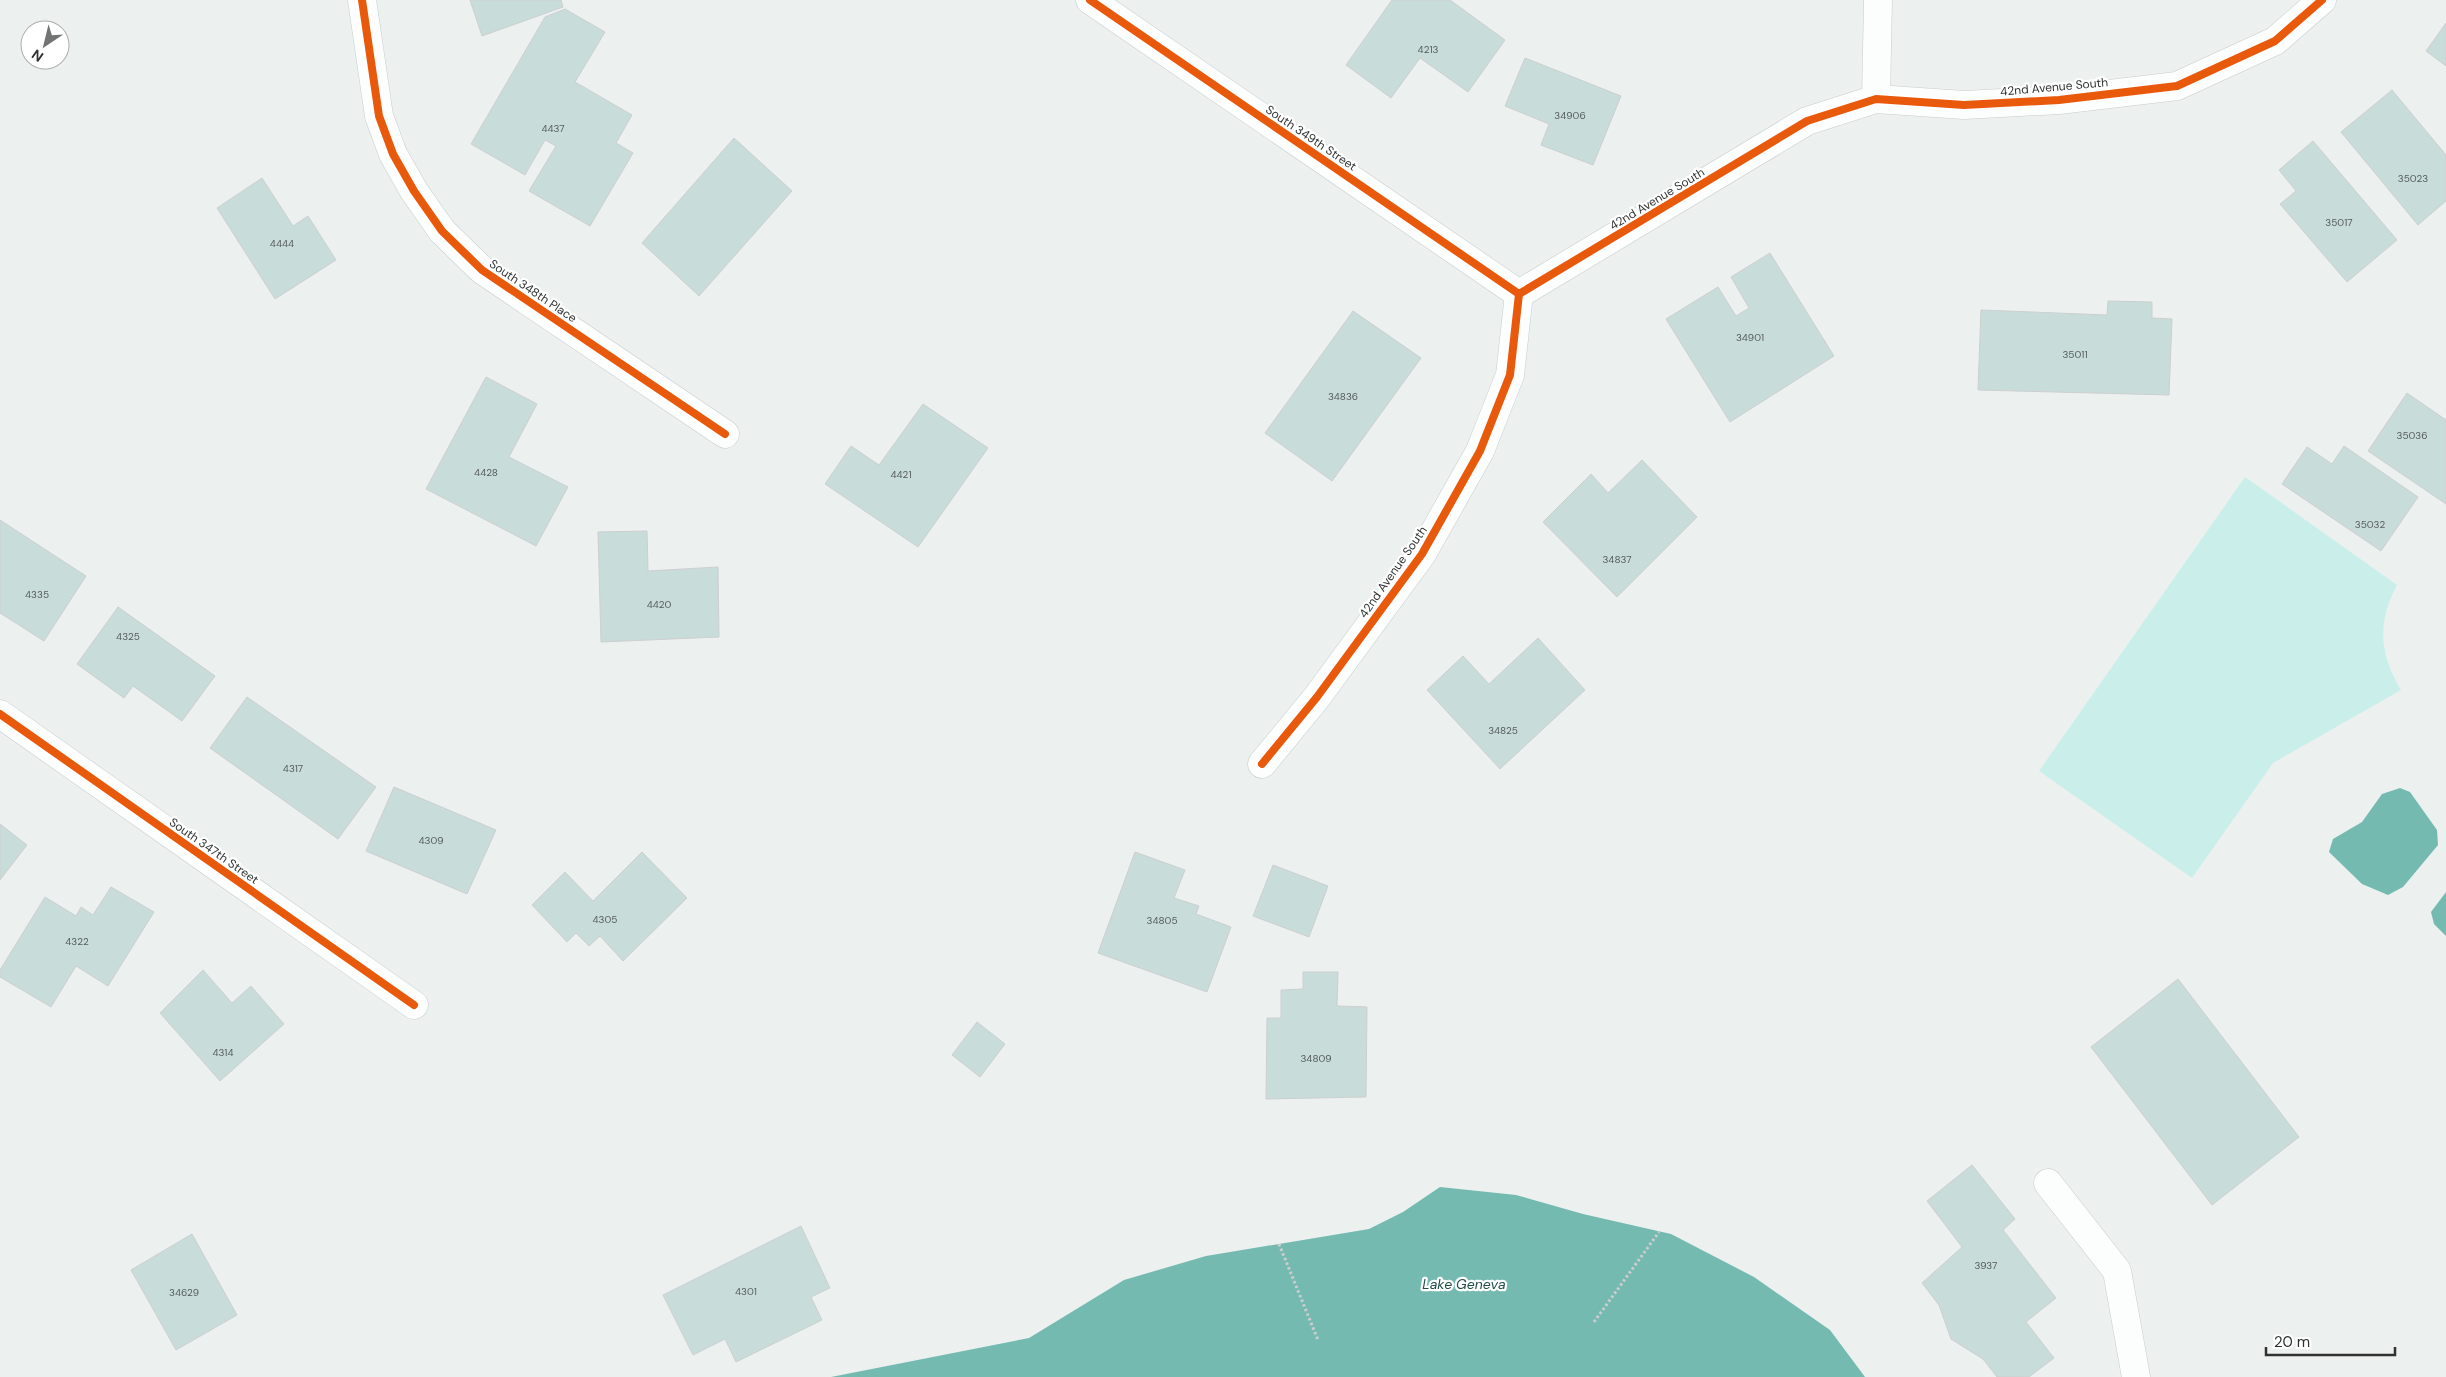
<svg xmlns="http://www.w3.org/2000/svg" width="2446" height="1377" font-family="'DM Sans',sans-serif">
<rect width="100%" height="100%" fill="#ecf0ef"/>
<path fill="#caefea" d="M2245 477 2397 585C2377 623 2379 653 2401 690L2273 763 2192 878 2039 771Z"/>
<path fill="#75bab1" d="M2400 788 2410 792 2437 830 2438 845 2403 887 2388 895 2362 884 2329 852 2333 839 2362 822 2382 794Z
M2446 892V936L2434 924 2431 912Z
M1440 1187 1516 1195 1583 1214 1671 1234 1754 1277 1830 1330 1865 1377H831L1029 1338 1124 1280 1206 1256 1369 1229 1403 1212Z"/>
<path fill="#c8dcda" stroke="#cdcfcf" d="M470 0H561L563 7 482 36Z
M1392 0H1450L1505 40 1468 92 1420 58 1391 98 1346 65Z
M565 9 605 32 575 82 632 115 616 143 633 153 590 226 529 191 556 146 545 140 525 175 471 144 545 17Z
M2446 23V66L2426 51Z
M1525 58 1621 96 1593 165 1541 145 1549 124 1505 106Z
M2392 90 2446 155V201L2418 225 2341 132Z
M734 138 792 191 699 296 642 243Z
M2313 141 2397 240 2347 282 2280 204 2296 191 2279 170Z
M262 178 293 226 308 216 336 260 275 299 217 208Z
M1770 253 1834 356 1730 422 1666 319 1718 287 1736 316 1749 308 1731 277Z
M2108 301 2152 302V318L2172 319 2169 395 1978 390 1981 310 2107 315Z
M1353 311 1421 358 1332 481 1265 433Z
M486 377 537 404 509 457 568 487 536 546 426 489Z
M2407 393 2446 420V504L2368 451Z
M923 404 988 448 918 547 825 484 851 446 879 465Z
M2344 446 2418 497 2381 551 2282 484 2307 447 2332 464Z
M1642 460 1697 517 1617 597 1543 522 1591 474 1608 493Z
M0 520 86 576 44 641 0 613Z
M647 531 648 571 718 567 719 637 601 642 598 532Z
M118 607 215 676 182 721 133 686 124 698 77 664Z
M1538 638 1585 690 1500 769 1427 690 1463 656 1489 684Z
M247 697 376 787 338 839 210 748Z
M394 787 496 830 467 894 366 851Z
M0 824 27 845 0 880Z
M642 852 687 898 623 961 600 936 589 946 576 933 567 942 532 905 565 872 593 901Z
M1135 852 1185 870 1174 898 1199 906 1196 914 1231 927 1207 992 1098 953Z
M1273 865 1328 886 1309 937 1253 916Z
M111 887 154 912 108 986 76 966 51 1007 0 977V970L45 897 76 916 81 907 93 915Z
M203 970 232 1003 251 986 284 1024 220 1081 160 1013Z
M1303 972H1338L1337 1006 1367 1007 1366 1097 1266 1099 1267 1018H1281V990L1303 989Z
M2178 979 2299 1137 2212 1205 2091 1047Z
M977 1022 1005 1044 980 1077 952 1055Z
M1972 1165 2015 1219 2003 1230 2056 1298 2026 1322 2054 1358 2029 1377H1997L1983 1359 1951 1339 1939 1305 1922 1283 1962 1247 1927 1201Z
M801 1226 830 1288 811 1297 822 1320 736 1362 725 1339 693 1355 663 1295Z
M192 1234 237 1315 176 1350 131 1270Z"/>
<g fill="none" stroke-linecap="round" stroke-linejoin="round">
<defs>
<path id="minor" d="M362 0 379 116 393 154 414 191 442 231 482 270 725 434
M1090 0 1519 294
M1876 99 1878 0
M0 714 414 1005
M1262 764 1317 697 1422 554 1480 451 1510 375 1519 294 1807 121 1876 99 1964 105 2059 100 2177 86 2275 41 2322 0
M2048 1183 2117 1271 2136 1377"/>
</defs>
<use href="#minor" stroke="#c9cccc" stroke-width="29"/>
<path stroke="#cccdcd" stroke-width="3" stroke-dasharray="2.5 2.5" stroke-linecap="butt" d="M1279 1244 1318 1340
M1594 1322 1659 1232"/>
<use href="#minor" stroke="#fcfdfd" stroke-width="28"/>
<defs>
<path id="cycleway" d="M362 0 379 116 393 154 414 191 442 231 482 270 725 434
M1090 0 1519 294
M0 714 414 1005
M1262 764 1317 697 1422 554 1480 451 1510 375 1519 294 1807 121 1876 99 1964 105 2059 100 2177 86 2275 41 2322 0"/>
</defs>
<use href="#cycleway" stroke="#fff" stroke-width="11"/>
<use href="#cycleway" stroke="#e8590c" stroke-width="8"/>
</g>
<g text-anchor="middle" dominant-baseline="central" stroke-width="4.5" stroke-linejoin="round" paint-order="stroke">
<g font-size="10" fill="#565c5c">
<text x="1428" y="49">4213</text>
<text x="1570" y="115">34906</text>
<text x="553" y="128">4437</text>
<text x="2413" y="178">35023</text>
<text x="2339" y="222">35017</text>
<text x="282" y="243">4444</text>
<text x="1750" y="337">34901</text>
<text x="2075" y="354">35011</text>
<text x="1343" y="396">34836</text>
<text x="2412" y="435">35036</text>
<text x="486" y="472">4428</text>
<text x="901" y="474">4421</text>
<text x="2370" y="524">35032</text>
<text x="1617" y="559">34837</text>
<text x="37" y="594">4335</text>
<text x="659" y="604">4420</text>
<text x="128" y="636">4325</text>
<text x="1503" y="730">34825</text>
<text x="293" y="768">4317</text>
<text x="431" y="840">4309</text>
<text x="605" y="919">4305</text>
<text x="1162" y="920">34805</text>
<text x="77" y="941">4322</text>
<text x="223" y="1052">4314</text>
<text x="1316" y="1058">34809</text>
<text x="1986" y="1265">3937</text>
<text x="746" y="1291">4301</text>
<text x="184" y="1292">34629</text>
</g>
<g font-size="12" fill="#303232" stroke="#fff">
<text transform="translate(2054 87) rotate(-5)">42nd Avenue South</text>
<text transform="translate(1311 138) rotate(34)">South 349th Street</text>
<text transform="translate(1657 199) rotate(-31)">42nd Avenue South</text>
<text transform="translate(533 291) rotate(34)">South 348th Place</text>
<text transform="translate(1393 572) rotate(-55)">42nd Avenue South</text>
<text transform="translate(214 851) rotate(35)">South 347th Street</text>
</g>
<g font-size="14" font-style="italic" fill="#224e48" stroke="#fff">
<text x="1464" y="1284">Lake Geneva</text>
</g>
</g>
<g transform="translate(45 45) rotate(215)"><circle r="24" fill="#ffffff" stroke="#acadad"/>
<path d="M0-4L9 19L0 12L-9 19Z" fill="#727474"/>
<text y="-8" font-size="14" font-weight="bold" text-anchor="middle" fill="#303232">N</text>
</g>
<path d="M2266 1347v8h129v-8" fill="none" stroke="#303232" stroke-width="2.5"/>
<text x="2274" y="1347" font-size="15" fill="#303232" stroke="#ffffff" stroke-width="4" paint-order="stroke">20 m</text>
</svg>
